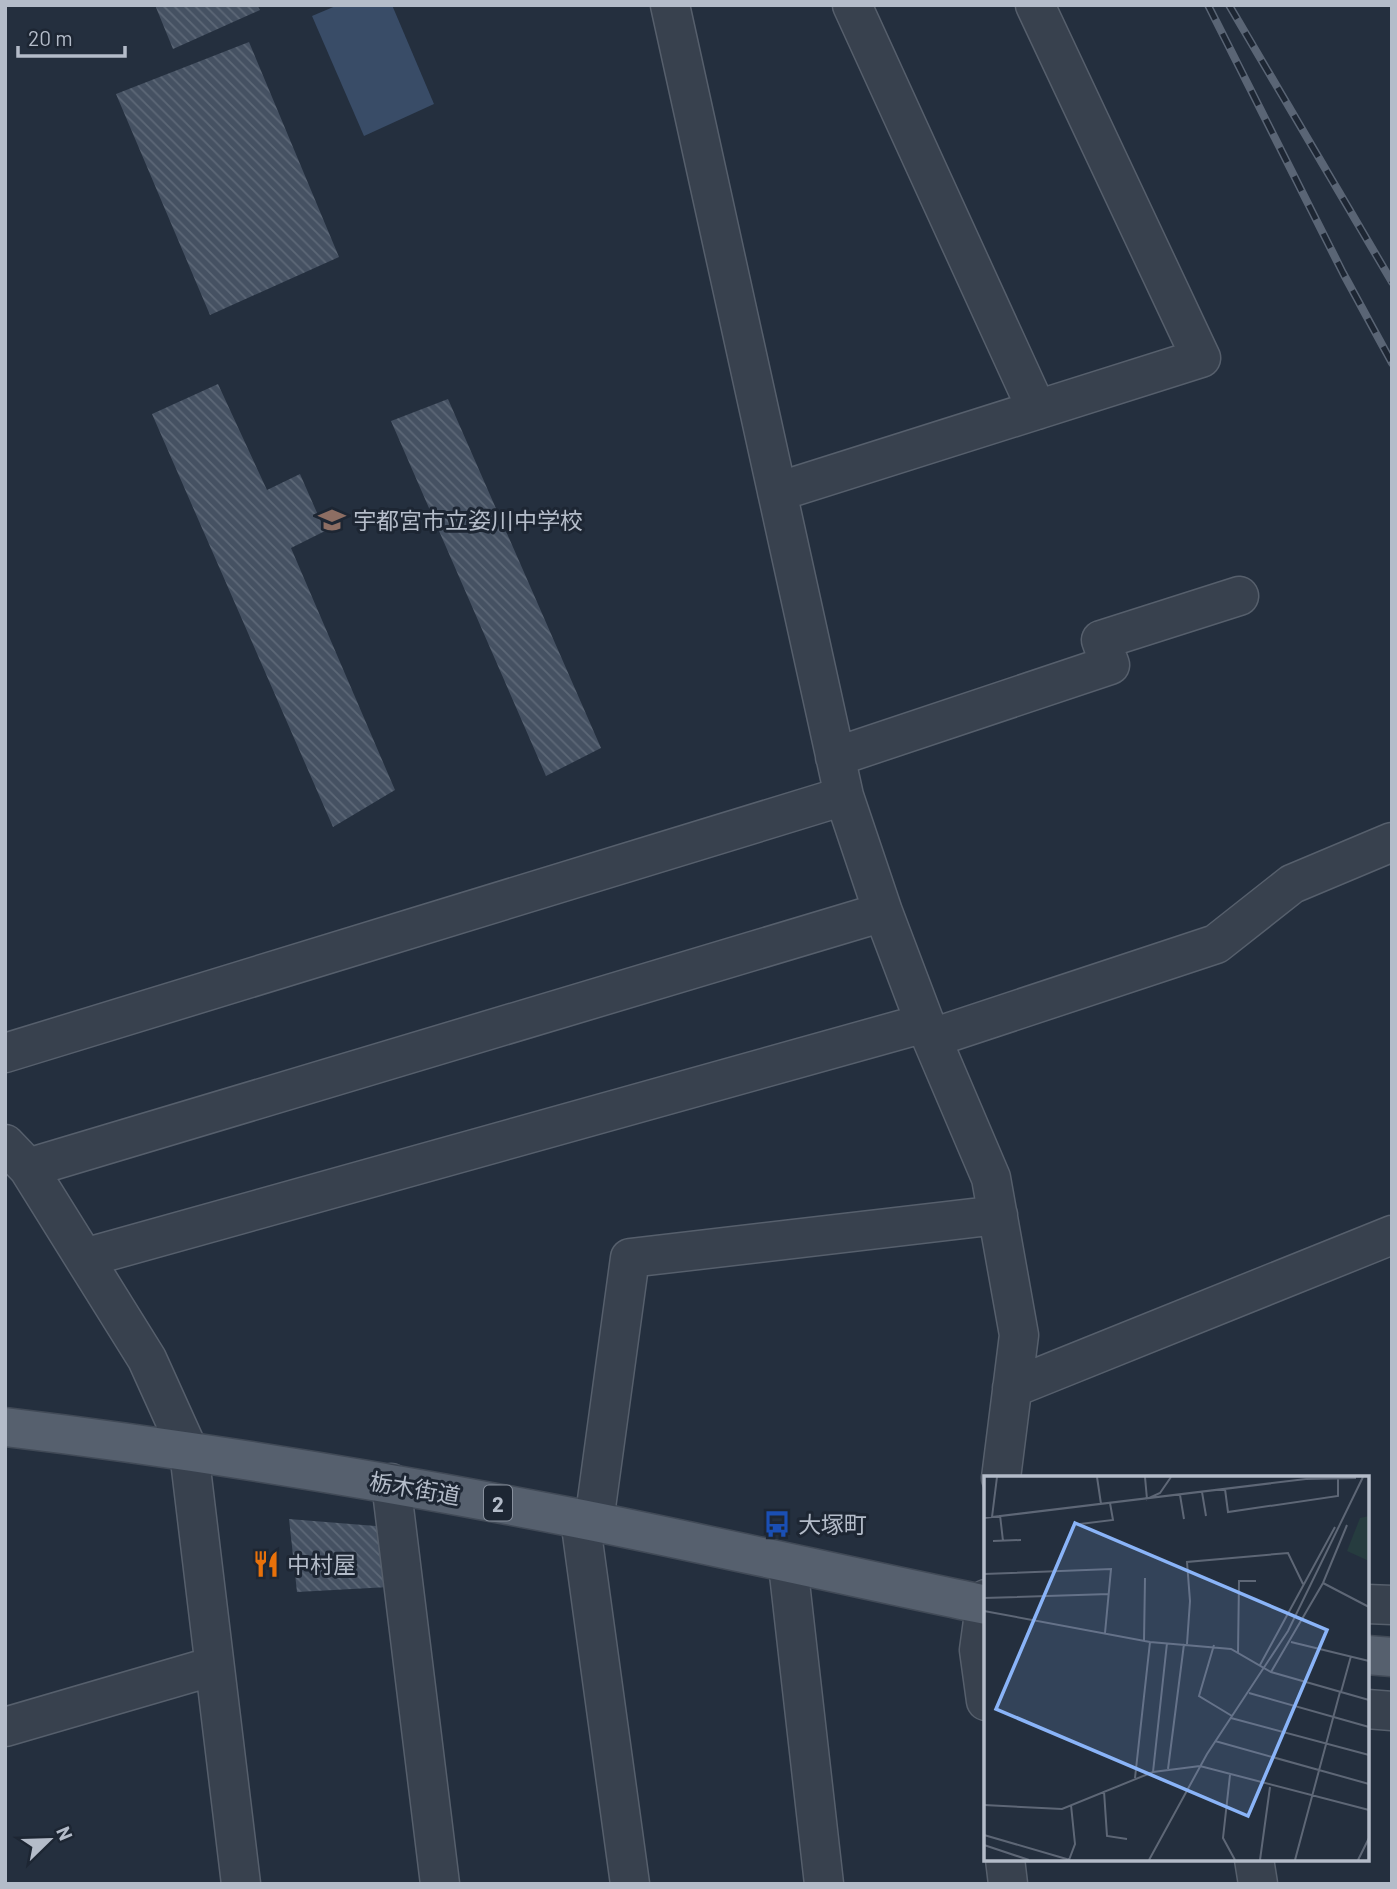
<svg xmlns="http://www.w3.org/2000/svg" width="1397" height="1889" font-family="Barlow,'Noto Sans JP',sans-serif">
<defs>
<pattern id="building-back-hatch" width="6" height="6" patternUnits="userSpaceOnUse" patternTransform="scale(1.75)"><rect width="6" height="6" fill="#455162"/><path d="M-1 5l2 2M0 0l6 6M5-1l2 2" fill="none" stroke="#5d6877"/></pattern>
</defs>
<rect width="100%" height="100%" fill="#242f3e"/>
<path fill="#394c67" d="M338 5H392L434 104 364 136 312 16Z"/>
<path fill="url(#building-back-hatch)" d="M155 5H257L260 10 173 49Z
M249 42 339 257 210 315 116 94Z
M218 384 267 490 300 474 325 531 291 548 395 790 333 827 152 414Z
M448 399 601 748 546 776 391 421Z
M289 1519 388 1527 389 1587 297 1592Z"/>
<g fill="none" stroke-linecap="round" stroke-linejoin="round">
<defs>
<path id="minor" d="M670 5 844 796 883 912 925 1023 991 1178 1019 1335 1001 1478
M852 5 1037 410
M777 492 1201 358 1035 5
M835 757 1110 665 1101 640 1239 596
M932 1038 1216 944 1292 884 1392 842
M5 1053 844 796
M5 1144 28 1168 147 1359 189 1452 241 1884
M28 1168 883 912
M84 1258 925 1023
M1012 1388 1392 1235
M391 1483 440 1884
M580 1519 630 1884
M594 1522 630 1258 998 1215
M788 1565 824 1884
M986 1599 979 1650 986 1701
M1367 1604 1392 1605
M1367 1709 1392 1711
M5 1727 214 1666
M1005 1859 1008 1884
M1254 1859 1258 1884"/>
<path id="major" d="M5 1427C198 1450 390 1482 581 1519 716 1546 851 1577 986 1605
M1367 1655 1392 1657"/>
</defs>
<use href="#minor" stroke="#565f6c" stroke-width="41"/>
<use href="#major" stroke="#414a57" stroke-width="41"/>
<use href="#minor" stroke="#38414e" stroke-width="38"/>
<use href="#major" stroke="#56606e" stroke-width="38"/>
<defs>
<path id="rail" d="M1208 5 1343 273 1392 363
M1229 5 1392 282"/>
</defs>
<use href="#rail" stroke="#5a6575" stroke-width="8"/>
<use href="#rail" stroke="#1d2633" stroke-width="5" stroke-dasharray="16" stroke-linecap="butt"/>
</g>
<defs>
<symbol id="school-bare" viewBox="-9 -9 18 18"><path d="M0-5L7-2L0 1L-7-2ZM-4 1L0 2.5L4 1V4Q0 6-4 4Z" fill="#8d6e63" stroke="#1d2633" stroke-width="2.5" paint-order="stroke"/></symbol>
<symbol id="bus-bare" viewBox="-9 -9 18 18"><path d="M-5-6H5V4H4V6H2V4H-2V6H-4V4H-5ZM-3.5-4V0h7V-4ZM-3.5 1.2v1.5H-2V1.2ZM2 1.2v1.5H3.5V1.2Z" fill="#1a4fb4" stroke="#1d2633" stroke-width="2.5" paint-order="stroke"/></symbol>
<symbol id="restaurant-bare" viewBox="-9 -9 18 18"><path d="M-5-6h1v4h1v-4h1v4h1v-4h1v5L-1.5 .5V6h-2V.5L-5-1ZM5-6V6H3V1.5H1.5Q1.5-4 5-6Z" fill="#e8710a" stroke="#1d2633" stroke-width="2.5" paint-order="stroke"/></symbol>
</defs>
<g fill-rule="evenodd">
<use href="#school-bare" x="313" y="501" width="38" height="38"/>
<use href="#bus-bare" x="758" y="1505" width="38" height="38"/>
<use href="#restaurant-bare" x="247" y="1545" width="38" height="38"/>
</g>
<g text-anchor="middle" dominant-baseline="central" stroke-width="6" stroke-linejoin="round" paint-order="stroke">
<rect fill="#1d2633" stroke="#878f9c" stroke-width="2" x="484" y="1485.5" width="28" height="35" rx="5"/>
<g font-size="21" font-weight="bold" fill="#b4bcc9">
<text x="498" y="1503">2</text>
</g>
<g font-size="23" fill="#b4bcc9" stroke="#1d2633" text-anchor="start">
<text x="353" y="520">宇都宮市立姿川中学校</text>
<text x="798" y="1524">大塚町</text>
<text x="287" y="1564">中村屋</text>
</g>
<g font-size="23" fill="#b4bcc9" stroke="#1d2633">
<text transform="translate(415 1488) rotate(10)">栃木街道</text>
</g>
</g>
<g transform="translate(984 1476)">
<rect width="385" height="385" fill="#242f3e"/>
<path d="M385 40V85L363 75 376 42Z" fill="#263c3f"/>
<path fill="none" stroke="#5e6776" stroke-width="2" d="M113 1 117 28M161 1 163 23 176 17 187 1M241 13 244 36 354 20V2M218 16 222 40M196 19 200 43M16 39 19 65M8 41 13 1M0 42 322 3 372 2M96 48 129 44 126 27M9 65 37 64M0 98 127 93 121 157M339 107 385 131M0 122 125 118M0 135 166 166 247 173 287 196 385 224M160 165 161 102M307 166 385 185M203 168 206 125 203 86 304 77 319 108M230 169 215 220 248 240M254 177 255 105H272M276 189 351 51M287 196 339 107 363 49M357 216 367 180M265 217 385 251M247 242 385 279M231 265 385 308M184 293 200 168M169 296 183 167M246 299 239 362 251 384M151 302 166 166M120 315 123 360 143 363M0 329 78 333 169 296 216 290 385 334M0 359 86 384M0 369 45 384M85 384 91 368 87 329M165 384 223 278 304 155 379 1M276 384 286 311M311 384 356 216M374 384 385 362"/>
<path fill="#8ab4f8" fill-opacity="0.15" stroke="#8ab4f8" stroke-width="3.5" d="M91 47 343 154 264 340 12 233Z"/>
<rect width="385" height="385" fill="none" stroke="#b4bcc9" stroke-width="3.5"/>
</g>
<rect width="1397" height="1889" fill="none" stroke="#b4bcc9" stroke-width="14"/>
<g transform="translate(49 1840) rotate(67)" stroke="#1d2633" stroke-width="5" paint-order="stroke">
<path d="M0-5L12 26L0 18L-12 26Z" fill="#b4bcc9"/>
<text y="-10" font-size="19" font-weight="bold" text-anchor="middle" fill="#b4bcc9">N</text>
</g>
<path d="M18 46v10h107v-10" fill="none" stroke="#b4bcc9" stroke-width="3.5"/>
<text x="28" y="46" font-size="21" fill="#b4bcc9" stroke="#1d2633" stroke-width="5" paint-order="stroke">20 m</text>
</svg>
